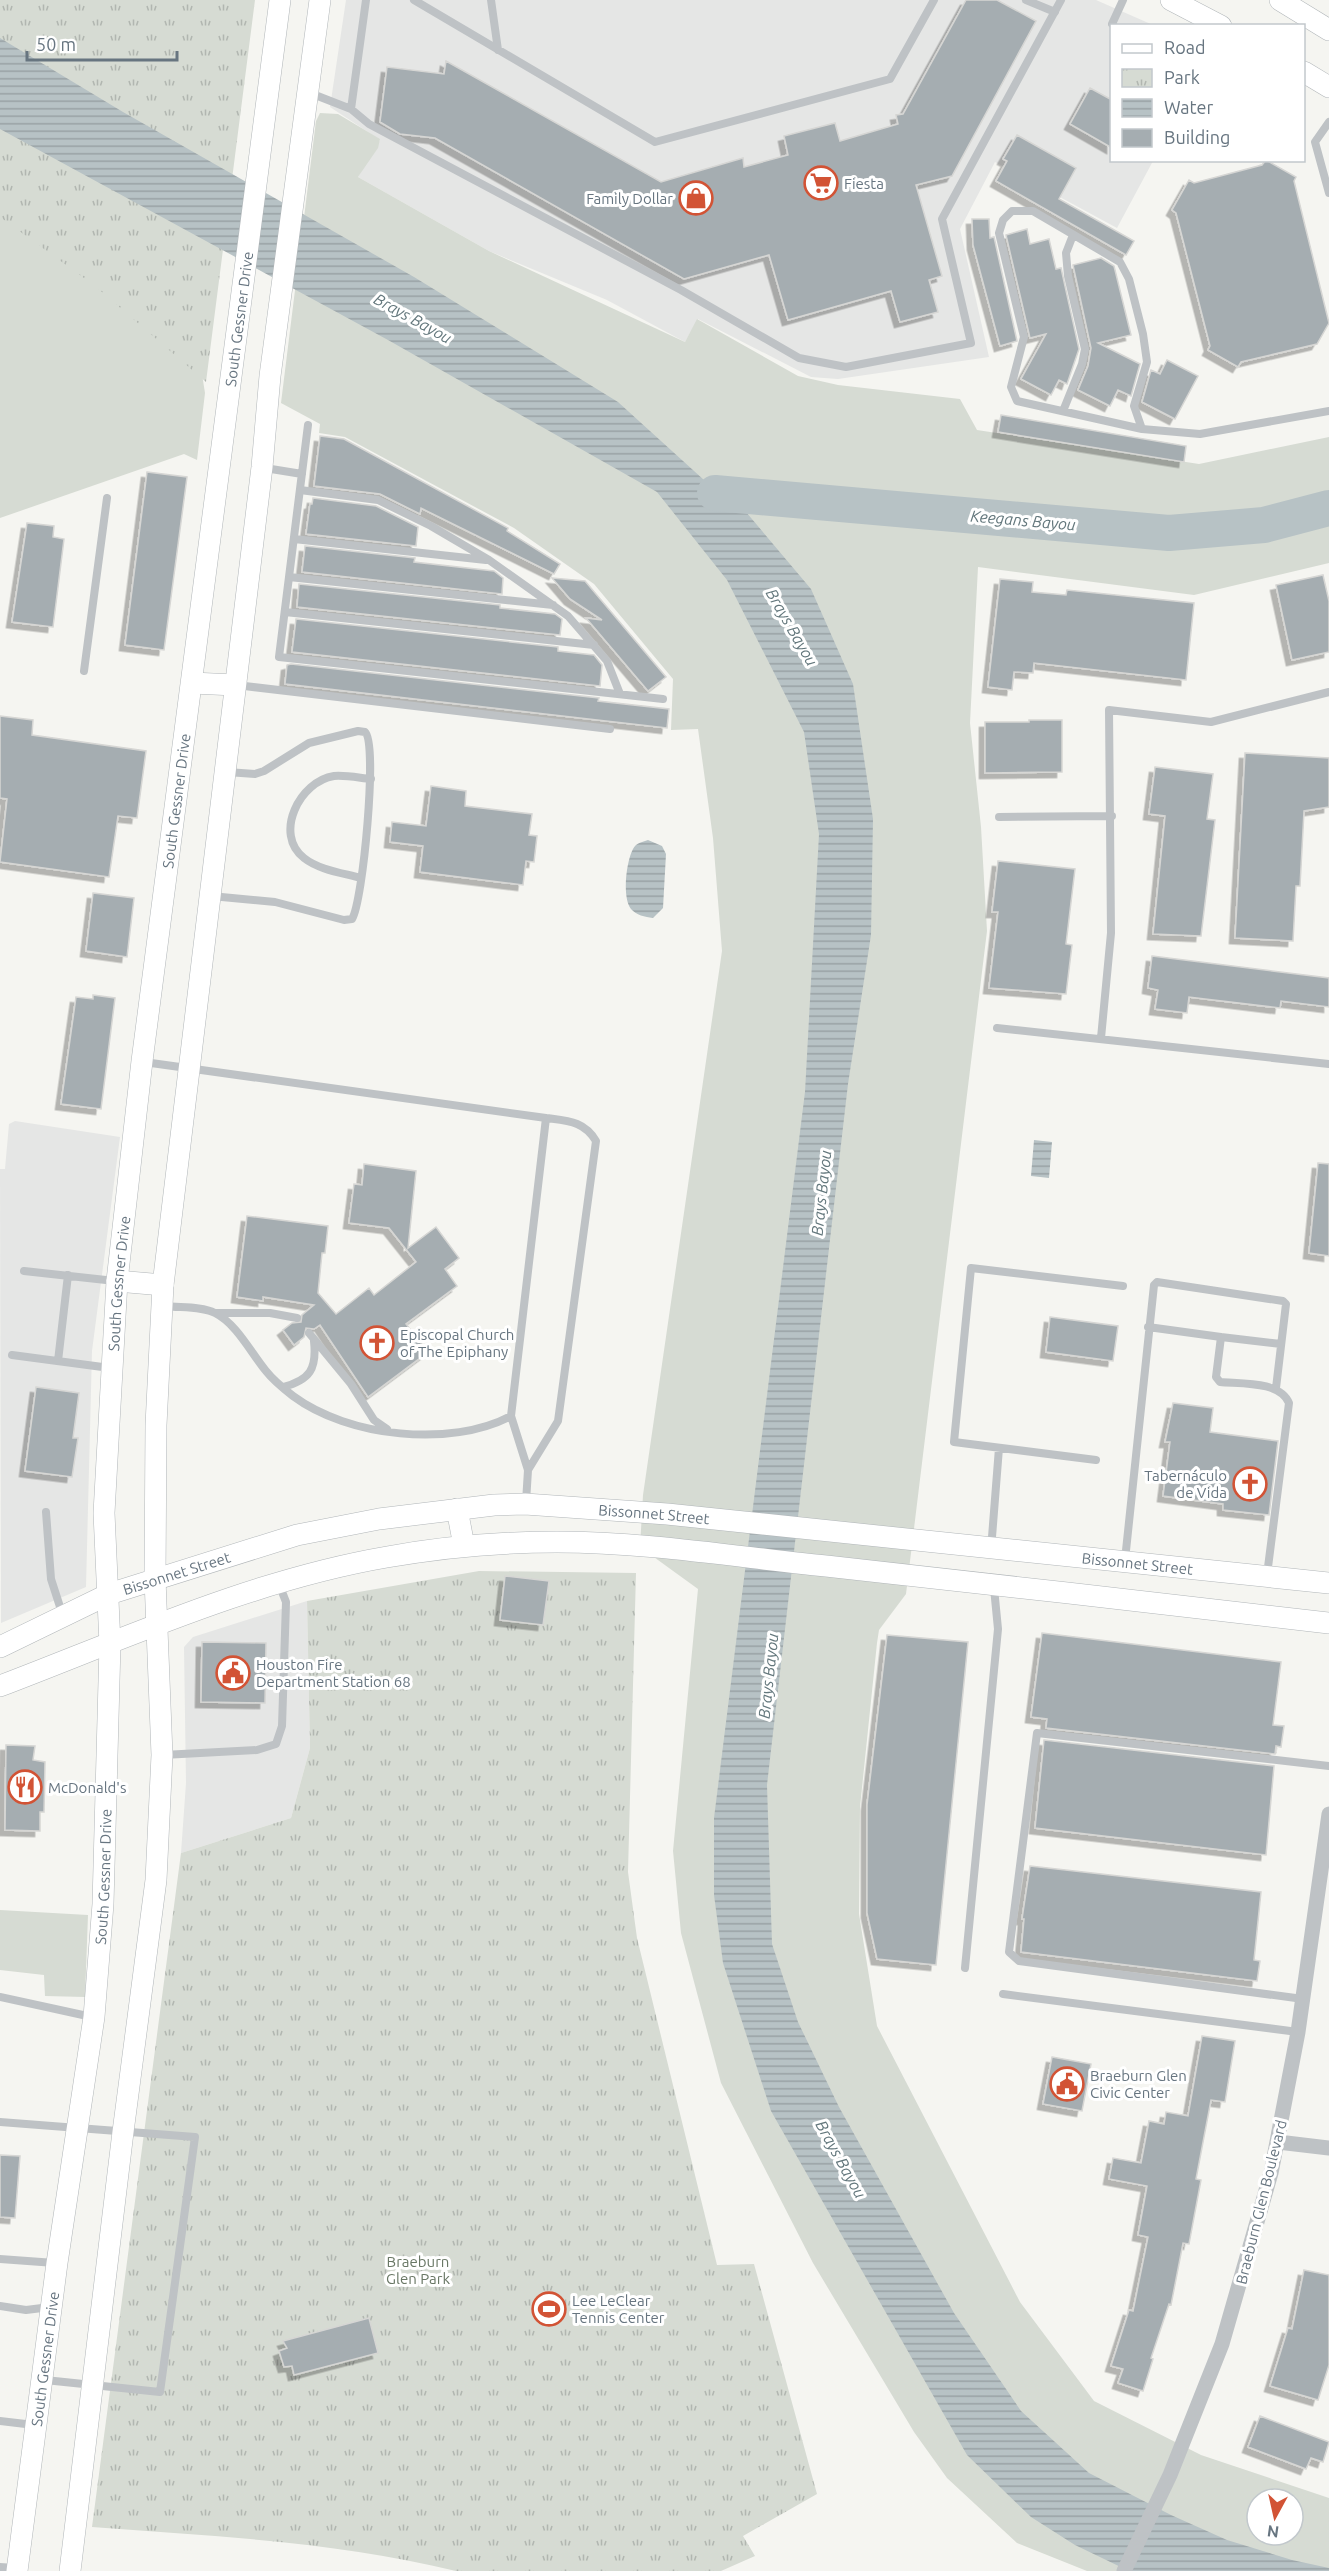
<svg xmlns="http://www.w3.org/2000/svg" width="1329" height="2571" font-family="Ubuntu,sans-serif">
<defs>
<pattern id="park-tufts" width="24" height="20" patternUnits="userSpaceOnUse" patternTransform="scale(1.5)"><rect width="24" height="20" fill="#d6dbd3"/><path d="M3 7l-1-3M5 7V3M7 7l1-3M15 17l-1-3M17 17v-4M19 17l1-3" fill="none" stroke="#b1b6b0"/></pattern>
<pattern id="water-rules" width="6" height="5" patternUnits="userSpaceOnUse" patternTransform="scale(1.5)"><rect width="6" height="5" fill="#b7c2c5"/><path d="M0 2.5h6" fill="none" stroke="#99a2a5"/></pattern>
<filter id="shadow"><feDropShadow dx="-5.5" dy="5.5" stdDeviation="0" flood-color="#0004"/></filter>
</defs>
<rect width="100%" height="100%" fill="#f5f5f1"/>
<path fill="#e5e6e5" d="M346 0H1096L1153 25 1112 26V160L1153 161 1117 228 995 162 960 229 989 357 838 379 811 377 698 319 685 342 607 300 489 251 358 177 380 140 330 107Z
M15 1121 120 1137 92 1351 86 1587 1 1623 0 1169H5L9 1124Z
M307 1601 310 1748 291 1818 181 1853 186 1783 184 1647 193 1637Z"/>
<path fill="#d6dbd3" fill-rule="evenodd" d="M320 113 338 114 380 139 378 148 358 177 489 251 685 342 697 319 798 376 838 385 960 399 977 430 1199 464 1329 437V563L1194 595 978 567 970 723 981 827 987 931 906 1594 879 1630 877 1643 860 1807 859 1914 877 2026 1020 2302 1094 2401 1201 2455 1329 2498V2571H1087L1017 2543 947 2478 914 2432 813 2263 721 2083 681 1933 673 1851 698 1589 640 1547 643 1495 722 951 713 838 698 729 671 730 673 679 594 584 514 528 345 437 319 433 320 424 281 403 316 121ZM1257 2499H1293V2535H1257Z
M0 216 198 349 205 393 197 460 184 454 0 518Z
M0 1910 88 1915 85 1997 45 1996 44 1975 0 1970Z"/>
<path fill="url(#park-tufts)" d="M0 0H255L206 382 95 286 0 217Z
M479 1571 636 1573 628 1872 637 1938 717 2265 754 2264 817 2494 743 2536 755 2556 721 2571H456C337 2542 214 2536 92 2527L181 1853 291 1818 310 1748 307 1601Z"/>
<path fill="url(#water-rules)" d="M0 38 123 112 414 277 618 402 726 500 746 512 811 589 853 684 873 819 871 935 848 1084 767 1785 772 1944 798 2022 839 2107 954 2313 1021 2411 1089 2473 1171 2515 1227 2540 1292 2560 1329 2568V2571H1129L1075 2545 1031 2517 967 2455 771 2111 723 1963 714 1895V1818L805 1092 819 834 804 732 727 580 657 492 388 340 0 129Z
M648 840 662 846 666 854 663 908 653 918C645 917 636 915 631 909 622 898 626 862 633 849 636 843 642 842 648 840Z
M1034 1140 1052 1142 1049 1178 1031 1176Z"/>
<g fill="none" stroke-linecap="round" stroke-linejoin="round">
<path stroke="#b7c2c5" stroke-width="36" d="M715 493 1169 533 1264 525 1329 508"/>
</g>
<path fill="#a5adb1" stroke="#d6d6d4" stroke-width="1.5" filter="url(#shadow)" d="M966 0H997L1036 21 952 176 916 185 942 276 929 280 938 312 900 322 891 291 788 320 769 255 684 279 435 138 400 134 380 122 387 67 444 74 446 61 661 182 743 158 744 167 788 155 784 136 835 123 840 141 898 124 896 115 903 114Z
M1090 88 1112 100V148L1070 124Z
M1017 135 1076 168 1059 199 1134 241 1126 255 996 181 1007 161 1003 159Z
M1266 160 1296 177 1294 181 1329 323 1317 344 1241 362 1238 367 1208 350 1210 346 1176 213 1172 210 1189 180 1194 183 1262 165Z
M972 219H989L990 238 994 237 1017 341 1000 346 973 245Z
M1027 229 1030 244 1049 239 1056 269 1061 268 1079 349 1067 384 1059 380 1051 395 1021 379 1046 334 1030 338 1006 235Z
M1101 258 1114 266 1131 335 1098 343 1140 364 1131 396 1118 390 1110 406 1078 390 1088 366 1091 348 1073 265Z
M1167 360 1198 376 1175 419 1142 402 1151 370 1160 374Z
M1001 415 1186 446 1184 462 998 432Z
M320 436 344 439 508 528 507 531 560 564 554 574 421 508 420 514 380 494 314 486Z
M147 472 187 477 164 650 125 645Z
M313 498 376 506 418 527 416 546 306 534 310 504H312Z
M27 523 54 526 53 537 64 539 53 627 12 622Z
M305 546 415 558 414 562 494 571 503 578 502 594 302 572Z
M1323 575 1329 601V652L1292 660 1276 585Z
M552 578 585 581 666 677 648 691 586 618 602 620 570 599Z
M1000 579 1033 582 1032 592 1066 595 1067 590 1194 603 1186 680 1034 663 1033 673 1014 672 1012 690 988 687Z
M299 584 500 605V608L555 614 562 619 560 635 297 607Z
M296 619 558 647V651L594 655 602 665 600 686 292 652Z
M291 664 599 698 598 701 669 709 667 728 285 684 287 665Z
M0 716 33 720 32 735 146 751 137 818 118 816 109 877 0 862 7 799 0 798Z
M1029 720H1062V772L985 773V722H1029Z
M1245 753 1329 758V807L1304 811 1300 886H1296L1293 941 1235 938Z
M1155 767 1213 774 1207 819 1215 820 1201 936 1153 934 1165 816 1149 814Z
M431 786 466 791 465 806 532 814 529 835 537 836 534 862 526 861 523 885 420 872 423 846 390 842 392 822 426 826Z
M998 861 1075 869 1066 944 1072 945 1066 994 989 988 998 912H992Z
M93 893 134 898 127 957 86 951Z
M1152 956 1329 978V1007L1281 1001 1280 1008 1189 997 1187 1013 1155 1009 1158 990 1148 988Z
M93 995 115 998 101 1109 61 1104 76 997 93 999Z
M1318 1163 1329 1164V1256L1309 1253Z
M364 1164 416 1171 408 1248 436 1227 459 1258 445 1269 457 1286 406 1324 428 1352 368 1397 320 1325 314 1329 306 1328 304 1337 294 1345 283 1330 292 1323 301 1322 302 1315 314 1305 263 1297V1301L237 1297 247 1216 328 1226 325 1253H322L318 1293 336 1314 369 1288 374 1295 416 1262 389 1228 349 1223 354 1184 362 1185Z
M1050 1317 1118 1326 1113 1361 1046 1352Z
M36 1387 79 1393 73 1438H78L72 1477 25 1471Z
M1173 1403 1213 1408 1210 1432 1278 1441 1269 1515 1223 1510V1504L1163 1496 1170 1442H1165Z
M505 1576 549 1581 543 1625 500 1620Z
M1042 1633 1281 1662 1273 1725 1284 1726 1281 1747 1276 1746 1275 1754 1046 1728 1047 1719 1031 1717Z
M887 1635 968 1642 936 1965 877 1959 867 1913V1805Z
M202 1642 266 1643 265 1703 201 1702Z
M1044 1740 1274 1766 1266 1855 1035 1828Z
M6 1745 35 1746 33 1760 45 1762 44 1812H40V1831L5 1830Z
M1030 1866 1261 1892 1254 1960 1260 1961 1257 1981 1021 1952 1024 1919H1022Z
M1202 2036 1235 2041 1225 2102 1211 2100 1196 2179 1201 2180 1189 2244 1183 2243 1171 2305 1169 2304 1151 2358 1153 2359 1143 2391 1118 2383 1123 2369 1111 2366 1129 2310 1133 2311 1148 2237 1138 2235 1147 2186 1109 2179 1113 2158 1141 2163 1149 2121 1164 2124 1166 2112 1188 2116Z
M1052 2057 1091 2064 1082 2111 1043 2104Z
M0 2155 20 2156 15 2218 0 2217Z
M1304 2270 1329 2275V2365L1318 2400 1270 2386 1288 2328 1292 2329Z
M369 2318 378 2353 294 2375 292 2366 284 2367 279 2351 287 2348 283 2341Z
M1260 2416 1329 2442 1323 2462 1311 2458 1306 2469 1248 2447Z"/>
<g fill="none" stroke-linecap="round" stroke-linejoin="round">
<defs>
<g id="secondary">
<path d="M1171 0 1221 26"/>
<path d="M1280 0 1329 30"/>
<path d="M1304 72 1329 87"/>
<path d="M192 683 235 685"/>
<path d="M117 1281 163 1285"/>
<path d="M457 1509 464 1546"/>
<path id="s1" d="M0 1647 109 1594 297 1535 379 1519 494 1505 525 1504 667 1514 1329 1583"/>
<path d="M0 1686C126 1638 253 1580 387 1557 443 1547 500 1542 557 1542 649 1542 743 1558 835 1567 1000 1585 1164 1604 1329 1623"/>
<path id="s2" d="M17 2571 57 2263 94 2017 103 1904 110 1644 104 1513 117 1281 142 1061 280 0"/>
<path d="M70 2571 123 2132 156 1880 162 1755 155 1579 156 1425 163 1285 262 467 270 376 320 0"/>
</g>
</defs>
<use href="#secondary" stroke="#b1b6b9" stroke-width="22"/>
<path stroke="#bec2c5" stroke-width="8" d="M414 0 655 142 890 79 934 0
M491 0 498 50
M1026 0 1055 12
M1114 26 1112 24 1123 0
M310 93 351 109 369 124 681 290 799 358 846 367 971 343 942 219 1061 0
M351 109 366 0
M1329 122 1315 142 1329 193
M1063 411 1082 364 1085 349 1068 276 1066 253 1073 235
M308 425 279 657 663 699
M1142 429 1134 406 1147 362 1143 334 1129 279 1120 262 1033 211H1012L1003 220 999 233 1024 337 1011 387 1017 401 1142 429 1200 434 1329 411
M265 468 302 474
M300 490 378 500 431 526 489 560 568 616 607 661 620 694
M294 539 486 560
M289 577 553 605
M285 612 594 645
M84 671 107 498
M236 685 610 729
M999 817 1112 816
M361 878C343 873 319 870 304 858 273 834 300 781 334 776 346 775 360 778 371 779
M211 896 275 902 344 920 352 919C363 902 378 743 365 732L358 731 309 743 264 771 255 774 227 772
M997 1028 1329 1064
M1101 1038 1111 933 1109 710 1211 722 1329 692
M144 1062 546 1118 511 1416 528 1470 526 1502
M24 1271 115 1281
M165 1306C180 1308 201 1306 215 1313 237 1324 251 1353 266 1371 273 1380 284 1389 293 1396 348 1437 451 1448 511 1416
M216 1313H270L297 1318
M1148 1327 1221 1337 1216 1377 1220 1382C1241 1384 1280 1381 1289 1403L1267 1575
M309 1333 351 1384 374 1420 387 1429
M1221 1337 1281 1344
M12 1355 110 1368
M58 1361 68 1275
M283 1387C310 1380 317 1369 314 1341
M1096 1460 954 1442 971 1268 1123 1286
M528 1470 558 1421 596 1141C584 1121 568 1121 546 1118
M46 1512 51 1579 62 1613
M994 1545 992 1537 999 1448
M1125 1560 1154 1285 1157 1282 1283 1301 1286 1304 1276 1388
M163 1755 257 1750 276 1744 282 1726 286 1602 279 1584
M965 1968 998 1629 994 1588
M1003 1994 1298 2032
M0 1997 92 2017
M1303 1999 1019 1961 1009 1952 1037 1733 1329 1766
M0 2122 195 2137 160 2392 45 2380
M0 2259 55 2263
M0 2306 26 2310 50 2307
M0 2421 34 2425
M0 2567 15 2568"/>
<path stroke="#bec2c5" stroke-width="15" d="M1278 2142 1329 2148
M1124 2571 1170 2475 1222 2344 1271 2173 1298 2032 1329 1814"/>
<use href="#secondary" stroke="#fff" stroke-width="21"/>
</g>
<defs>
<symbol id="supermarket-ring" viewBox="-11 -11 22 22"><circle r="9.5" fill="#fff" stroke="#d25335" stroke-width="1.5"/><path d="M-6-5.5h2.5l.6 2H6L4.5 2H-2.5L-4.4-4H-6ZM-1.5 3.2a1.3 1.3 0 1 0 .1 0ZM3 3.2a1.3 1.3 0 1 0 .1 0Z" fill="#d25335"/></symbol>
<symbol id="shop-ring" viewBox="-11 -11 22 22"><circle r="9.5" fill="#fff" stroke="#d25335" stroke-width="1.5"/><path d="M-5-2.5h2.3a2.7 3.5 0 0 1 5.4 0H5L5.5 6h-11ZM-1.5-2.5h3a1.5 2.3 0 0 0-3 0Z" fill="#d25335"/></symbol>
<symbol id="church-ring" viewBox="-11 -11 22 22"><circle r="9.5" fill="#fff" stroke="#d25335" stroke-width="1.5"/><path d="M-1.2-6h2.4v3.5h3.3v2.4h-3.3V6h-2.4V-.1h-3.3v-2.4h3.3Z" fill="#d25335"/></symbol>
<symbol id="civic-ring" viewBox="-11 -11 22 22"><circle r="9.5" fill="#fff" stroke="#d25335" stroke-width="1.5"/><path d="M-.6-6.5H3V-4.5H.6V-3L4-1V1h2V6H-6V1h2V-1L-.6-3ZM-1.2 2.5V6h2.4V2.5Z" fill="#d25335"/></symbol>
<symbol id="restaurant-ring" viewBox="-11 -11 22 22"><circle r="9.5" fill="#fff" stroke="#d25335" stroke-width="1.5"/><path d="M-5-6h1v4h1v-4h1v4h1v-4h1v5L-1.5 .5V6h-2V.5L-5-1ZM5-6V6H3V1.5H1.5Q1.5-4 5-6Z" fill="#d25335"/></symbol>
<symbol id="stadium-ring" viewBox="-11 -11 22 22"><circle r="9.5" fill="#fff" stroke="#d25335" stroke-width="1.5"/><path d="M0-5a6.5 5 0 1 0 0 10a6.5 5 0 1 0 0-10ZM-3.5-1.8h7v3.6h-7Z" fill="#d25335"/></symbol>
</defs>
<g fill-rule="evenodd">
<use href="#supermarket-ring" x="802" y="164" width="38" height="38"/>
<use href="#shop-ring" x="677" y="179" width="38" height="38"/>
<use href="#church-ring" x="358" y="1324" width="38" height="38"/>
<use href="#church-ring" x="1231" y="1465" width="38" height="38"/>
<use href="#civic-ring" x="214" y="1654" width="38" height="38"/>
<use href="#restaurant-ring" x="6" y="1768" width="38" height="38"/>
<use href="#civic-ring" x="1048" y="2065" width="38" height="38"/>
<use href="#stadium-ring" x="530" y="2290" width="38" height="38"/>
</g>
<g text-anchor="middle" dominant-baseline="central" stroke-width="6" stroke-linejoin="round" paint-order="stroke">
<g font-size="15" fill="#677580" stroke="#fff" text-anchor="start">
<text x="844" y="183">Fiesta</text>
<text x="673" y="198" text-anchor="end">Family Dollar</text>
<text x="400" y="1334">Episcopal Church<tspan x="400" dy="17">of The Epiphany</tspan></text>
<text x="1227" y="1475" text-anchor="end">Tabernáculo<tspan x="1227" dy="17">de Vida</tspan></text>
<text x="256" y="1664">Houston Fire<tspan x="256" dy="17">Department Station 68</tspan></text>
<text x="48" y="1787">McDonald's</text>
<text x="1090" y="2075">Braeburn Glen<tspan x="1090" dy="17">Civic Center</tspan></text>
<text x="572" y="2300">Lee LeClear<tspan x="572" dy="17">Tennis Center</tspan></text>
</g>
<g font-size="15" fill="#677580" stroke="#fff">
<text stroke="none"><textPath href="#s2" startOffset="2266">South Gessner Drive</textPath></text>
<text stroke="none"><textPath href="#s2" startOffset="1780">South Gessner Drive</textPath></text>
<text stroke="none"><textPath href="#s2" startOffset="1294">South Gessner Drive</textPath></text>
<text stroke="none"><textPath href="#s1" startOffset="678">Bissonnet Street</textPath></text>
<text stroke="none"><textPath href="#s1" startOffset="1164">Bissonnet Street</textPath></text>
<text stroke="none"><textPath href="#s1" startOffset="192">Bissonnet Street</textPath></text>
<text stroke="none"><textPath href="#s2" startOffset="700">South Gessner Drive</textPath></text>
<text transform="translate(1261 2202) rotate(-76)">Braeburn Glen Boulevard</text>
<text stroke="none"><textPath href="#s2" startOffset="214">South Gessner Drive</textPath></text>
</g>
<g font-size="15" fill="#697765" stroke="#fff">
<text x="418" y="2261">Braeburn<tspan x="418" dy="17">Glen Park</tspan></text>
</g>
<g font-size="16" font-style="italic" fill="#63777c" stroke="#fff">
<text transform="translate(413 318) rotate(29)">Brays Bayou</text>
<text transform="translate(1023 520) rotate(5)">Keegans Bayou</text>
<text transform="translate(792 627) rotate(60)">Brays Bayou</text>
<text transform="translate(821 1193) rotate(-84)">Brays Bayou</text>
<text transform="translate(768 1676) rotate(-84)">Brays Bayou</text>
<text transform="translate(841 2159) rotate(61)">Brays Bayou</text>
</g>
</g>
<rect x="1110" y="24" width="195" height="138" fill="#ffffff" stroke="#c2c8cc" stroke-width="1.5"/>
<rect x="1122" y="44" width="30" height="9" fill="#ffffff" stroke="#c2c8cc" stroke-width="1.5"/>
<text x="1164" y="54" font-size="18" fill="#677580">Road</text>
<rect x="1122" y="69" width="30" height="18" fill="url(#park-tufts)" stroke="#c2c8cc" stroke-width="1.5"/>
<text x="1164" y="84" font-size="18" fill="#677580">Park</text>
<rect x="1122" y="99" width="30" height="18" fill="url(#water-rules)" stroke="#c2c8cc" stroke-width="1.5"/>
<text x="1164" y="114" font-size="18" fill="#677580">Water</text>
<rect x="1122" y="129" width="30" height="18" fill="#a5adb1" stroke="#c2c8cc" stroke-width="1.5"/>
<text x="1164" y="144" font-size="18" fill="#677580">Building</text>
<g transform="translate(1275 2517) rotate(188)"><circle r="28" fill="#ffffff" stroke="#c2c8cc" stroke-width="1.5"/>
<path d="M0-4.5L10 22L0 15L-10 22Z" fill="#d25335"/>
<text y="-9" font-size="16" font-weight="bold" text-anchor="middle" fill="#677580">N</text>
</g>
<path d="M27 51v9h150v-9" fill="none" stroke="#677580" stroke-width="3"/>
<text x="36" y="51" font-size="18" fill="#677580" stroke="#ffffff" stroke-width="4.5" paint-order="stroke">50 m</text>
</svg>
